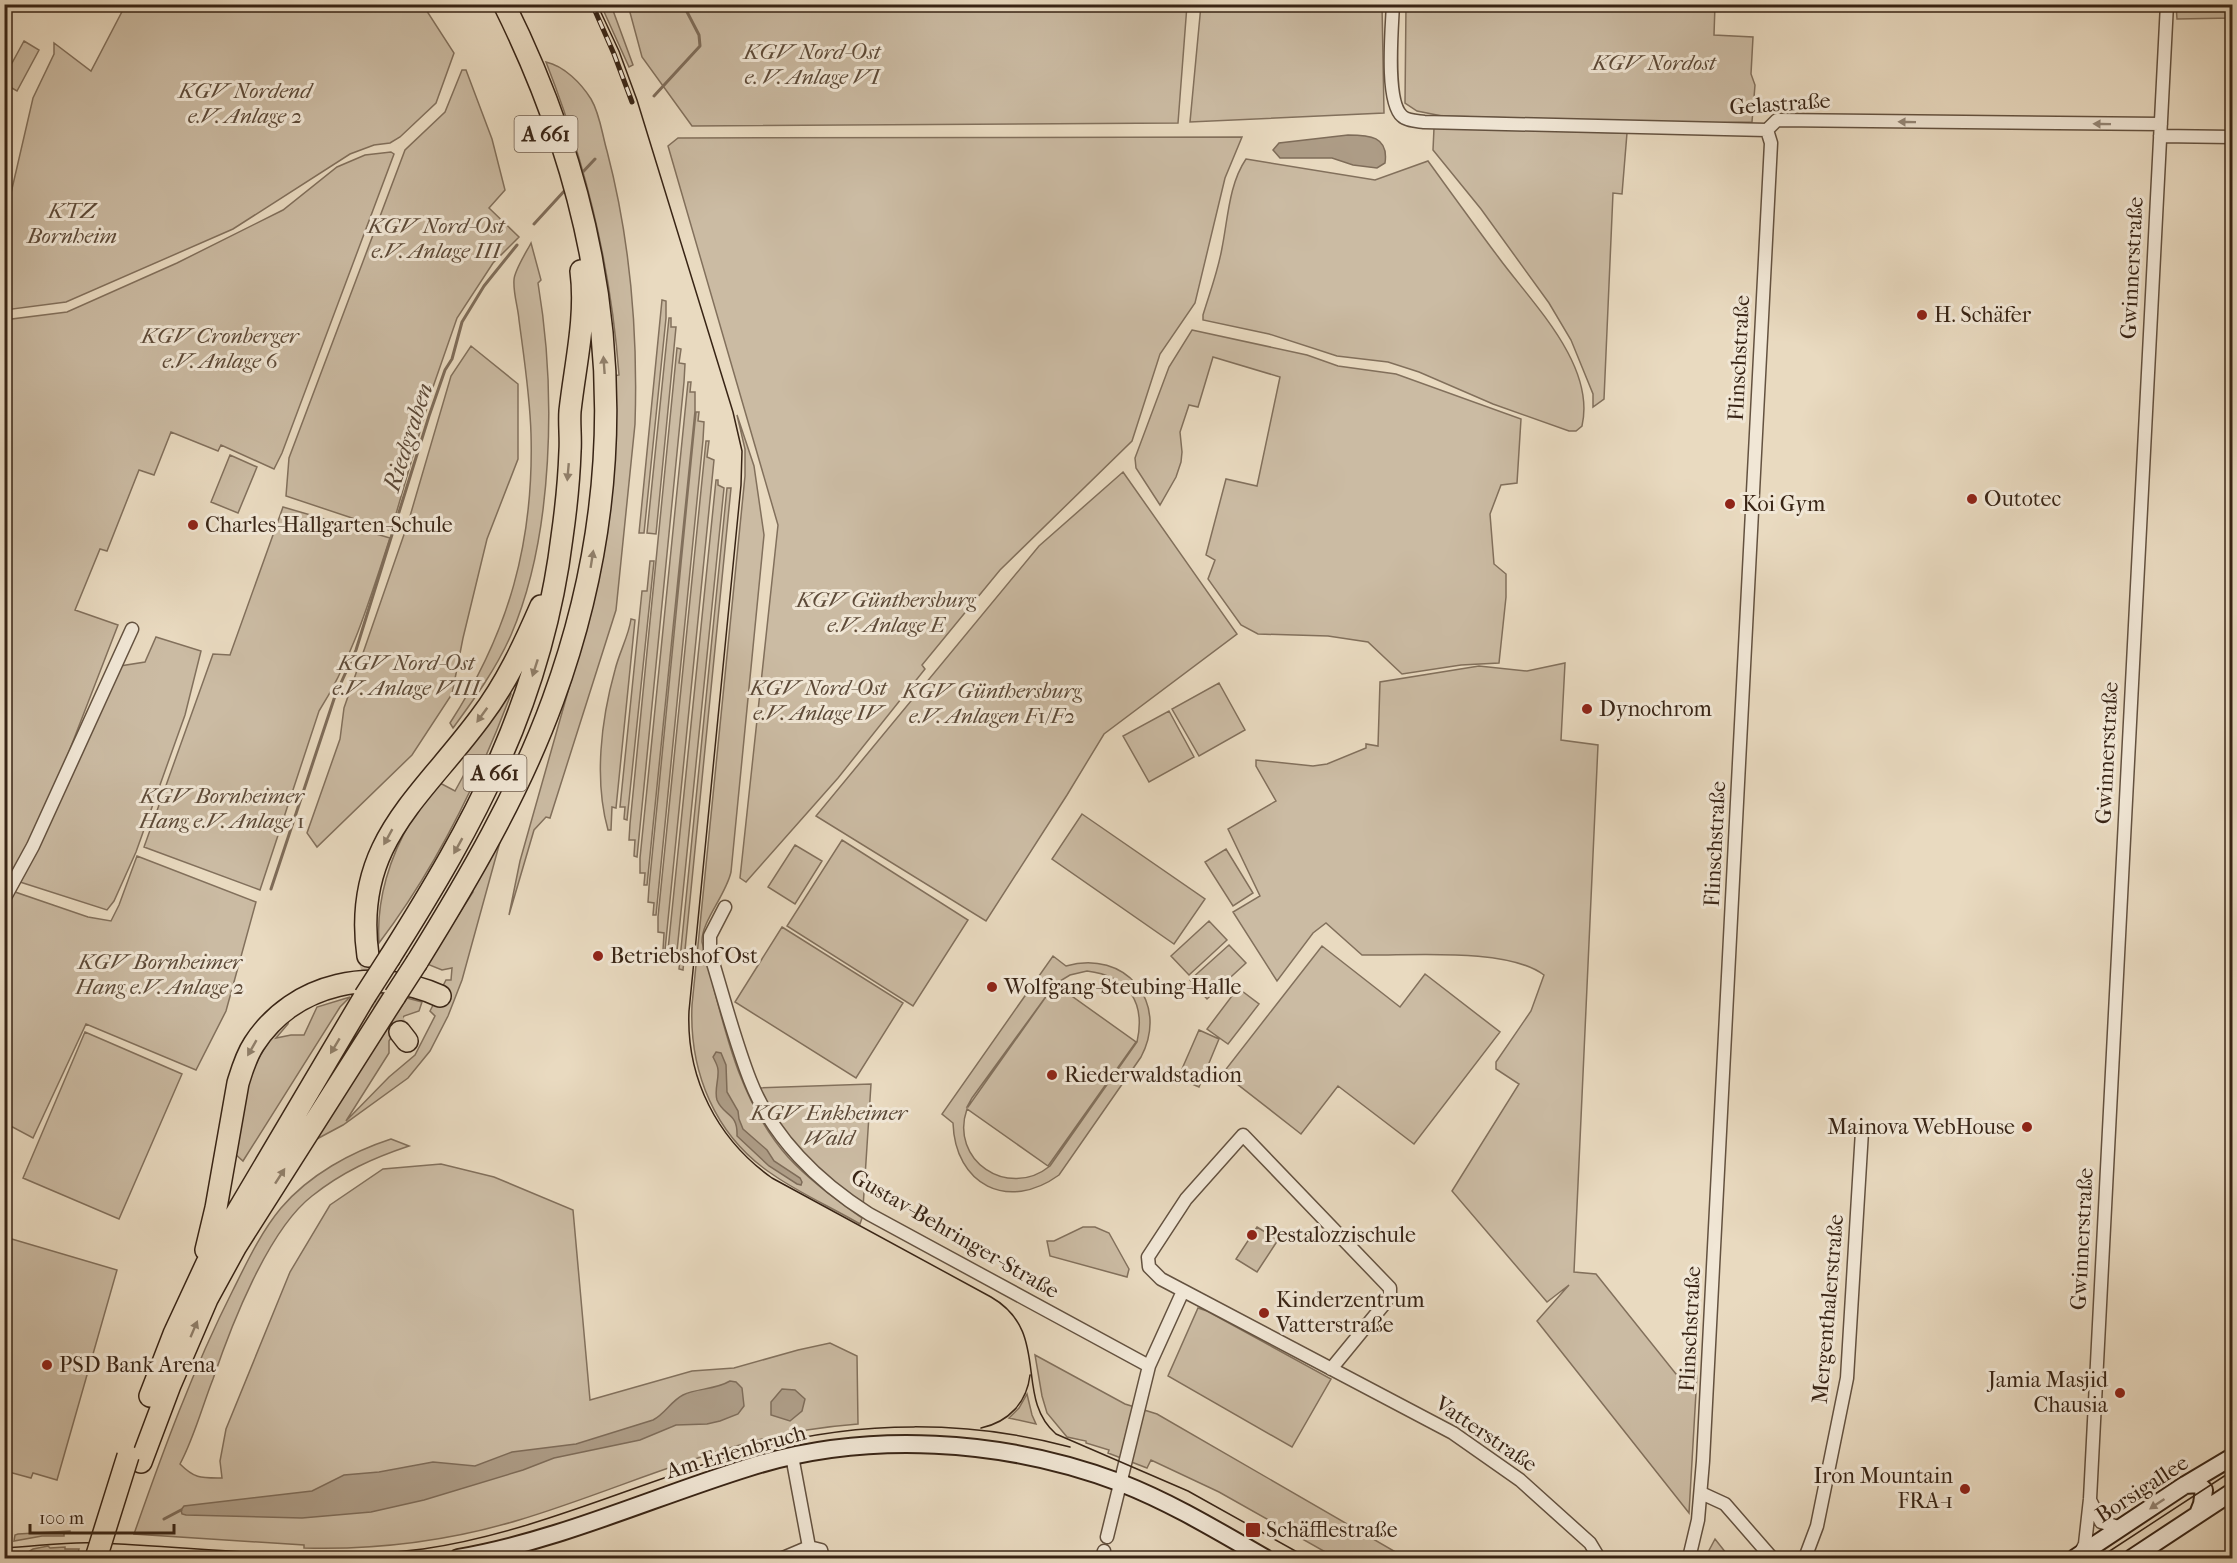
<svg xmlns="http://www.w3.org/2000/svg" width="2237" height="1563" font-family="'IM FELL French Canon',serif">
<rect width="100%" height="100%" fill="#e9dac0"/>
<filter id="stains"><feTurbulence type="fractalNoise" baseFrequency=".00333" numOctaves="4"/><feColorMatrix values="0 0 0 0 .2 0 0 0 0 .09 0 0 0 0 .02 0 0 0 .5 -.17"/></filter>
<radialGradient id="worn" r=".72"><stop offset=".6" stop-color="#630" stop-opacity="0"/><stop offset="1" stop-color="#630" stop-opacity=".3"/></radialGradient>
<path fill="#cbbba3" stroke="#82705c" stroke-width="1.5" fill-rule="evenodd" d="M126 4 423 5 454 53 436 103 400 137 390 143 374 145 350 154 233 229 66 302 5 310V219L33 98 54 54V43L91 71Z
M601 5H611L633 65 629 67Z
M628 5H1187L1178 123 692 126 642 57Z
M1201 5H1382L1384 113 1190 122Z
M1406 5H1715L1714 35 1753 37 1751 74 1755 85 1752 122 1709 123 1442 116 1417 111 1405 103Z
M2176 5H2232V18L2177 19Z
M24 41 39 50 17 91 5 84V76Z
M546 62C564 66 581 83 591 99 600 114 602 134 607 151 630 239 638 333 635 424L616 610 550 818 546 817 534 830 509 915 520 861 582 642 601 553 613 473 614 376 619 375C611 265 586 164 546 62Z
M462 70H466L492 139 505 190 489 208 519 237 493 263 457 318 433 387 391 531 286 496 289 458 405 150 445 112Z
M1434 128 1627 133 1622 194 1613 193 1604 399 1593 407V394L1571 340 1549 303 1481 209 1433 150Z
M1242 137 1225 178 1195 303 1160 354 1132 441 1000 570 922 665 925 669 838 778 746 882 740 878 778 525 668 146 678 138Z
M391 152 394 154 282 453 274 469 221 445 218 451 171 432 154 475 139 470 107 551 100 549 75 610 118 625 65 762 12 879 4 876V320L67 312 177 263 283 210 337 167 365 155Z
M1246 159 1375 180 1428 161C1452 194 1475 226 1499 258 1532 303 1596 365 1582 426L1576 431H1569L1493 404 1419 372 1388 362 1337 356 1269 334 1203 320V315C1210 292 1218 271 1222 248 1228 218 1229 184 1246 159Z
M531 243 541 280 538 283C556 390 554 535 511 635 496 669 475 698 453 728L450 723C509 632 534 542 531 434 530 396 524 358 519 320 518 307 513 293 514 280 514 271 527 251 531 243Z
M662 300 666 301V318L644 533H639Z
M669 318H671V327H676L656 534 647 533Z
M1192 330 1307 355 1338 366 1396 374 1521 419 1517 483 1501 485 1490 514 1494 564 1506 574V597L1499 663 1461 665 1402 674 1368 642 1328 636 1258 634 1241 625 1208 579 1215 560 1206 555 1226 479 1257 486 1280 377 1213 357 1198 407 1189 405 1180 432 1182 452 1181 462 1176 477 1160 505 1136 468 1135 458 1169 367Z
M471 346 518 384V459L487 539 463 638 452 694 412 755 317 847 307 833 340 739 344 708 408 523 451 376Z
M677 348 681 349 679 363 685 364 684 382 637 857 634 856 635 840H629L630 824Z
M688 382H691L690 392H695V411L647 885H644L645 873H640V858Z
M696 412H699L698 421 704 422 703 440 656 915H653L654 903 648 902 649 887Z
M737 415 754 466 764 535 731 872C726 895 701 922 702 942 722 1016 735 1097 788 1157 810 1181 836 1199 862 1218L860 1224C831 1207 799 1193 772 1174 715 1136 689 1072 692 1005L745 476V449Z
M706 441H709L707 457 714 460 665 950H663L664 933 658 932V917Z
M230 455 257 467 238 513 211 502Z
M1123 472 1237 634 1104 734 1067 795 986 921 816 816 1039 546Z
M716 480H718V485L724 488 676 961 673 960 674 955H669L668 950Z
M727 488H731L683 970 679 969Z
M283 507 390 538C370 598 353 658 319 711L260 890 144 847 213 654 230 655Z
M650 561H654L627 820 624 819 625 807H620L642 591H647Z
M631 619 635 620 616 808 612 807 611 830H608C594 780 601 720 615 670 619 653 629 635 631 619Z
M156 637 201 651 185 715 136 852 114 901 107 910 20 882 120 666 145 662Z
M1565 663 1561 740 1598 745 1574 1272 1596 1274 1676 1374 1697 1375 1689 1513 1537 1321 1569 1285 1547 1302 1452 1191 1519 1084 1496 1069V1062L1531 1011 1544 975C1507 947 1410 956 1362 955L1326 923 1313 933 1277 981 1233 912 1260 896 1228 829 1276 801 1256 766V760L1313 766 1327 764 1366 748V744L1378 746 1380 682 1479 666 1527 671Z
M1219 683 1245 730 1199 756 1172 709Z
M506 692 511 694C478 782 436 868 379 943 376 900 390 856 412 819 420 806 431 795 440 783L455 791 467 769 463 753Z
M1169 711 1194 757 1149 782 1123 736Z
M1082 814 1205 899 1174 944 1052 859Z
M506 820 462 980 448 1016 430 1051 408 1078 343 1125 315 1140 407 998 422 1002 419 1011 404 1016 389 1041V1053L346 1121 389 1077 415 1055 435 1016 430 1011 446 980H451L452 968 442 970 427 964 473 892 469 889Z
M842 840 968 920 913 1006 787 926Z
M795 845 822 861 795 904 768 887Z
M1226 849 1253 893 1233 906 1205 862Z
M137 856 256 902 226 1011 196 1070 86 1024 33 1138 5 1123 4 909 15 892 88 917 111 921 119 905Z
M1209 921 1227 940 1189 975 1171 956Z
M782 927 903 1003 856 1078 735 1002Z
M1229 945 1246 963 1207 999 1190 980Z
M1322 946 1400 1007 1425 974 1500 1032 1414 1144 1338 1086 1301 1134 1223 1073Z
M1053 956 1066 966C1125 949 1170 1002 1141 1057L1059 1175C1008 1212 955 1185 953 1123L942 1114ZM1087 971C1128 976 1146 1002 1137 1042L1050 1166C1008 1200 949 1160 967 1109L1048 1166 1136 1042 1055 984 1070 975ZM1050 991 968 1107H967L972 1098Z
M1238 988 1259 1004 1228 1044 1207 1029Z
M350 997 340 1007 243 1161 234 1153C241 1118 244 1080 264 1049 270 1039 280 1029 289 1020L288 1024 276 1038 291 1035H304L317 1007Z
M1199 1030 1219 1039 1199 1087 1178 1078Z
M85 1032 182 1074 119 1219 23 1178Z
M871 1084 863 1208 835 1187 786 1138 758 1088Z
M391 1139 409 1146C373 1158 342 1172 312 1196 268 1230 231 1326 213 1379 202 1407 194 1438 180 1464 195 1479 201 1478 222 1478L220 1461 226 1429 290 1272 330 1205 383 1169 441 1164 494 1177 573 1210 590 1400 692 1371 734 1368 798 1350 830 1343 857 1356 858 1424C820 1427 783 1433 747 1443 669 1464 596 1497 519 1520 449 1541 377 1550 304 1548V1545L134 1534C163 1451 193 1369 233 1290 247 1262 261 1232 281 1208 309 1175 351 1152 391 1139Z
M1083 1227H1095L1109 1233 1129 1269 1127 1277 1050 1256 1047 1241H1054Z
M1257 1227 1278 1240 1257 1272 1236 1259Z
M5 1237 117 1270 57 1480 33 1473 31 1478 5 1471Z
M1198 1308 1207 1311 1331 1379 1292 1447 1168 1376Z
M1035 1355 1125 1404 1157 1414 1406 1558H1336L1219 1492 1151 1460 1147 1468 1108 1453 1109 1450 1086 1443V1441L1067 1437 1047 1413 1042 1396Z
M1027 1394 1032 1415 1036 1424 1009 1418 1019 1408Z
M70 1531V1533H64V1536H42L14 1541 15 1535 18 1534Z
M1715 1539 1730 1558H1705Z
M48 1546 50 1548 65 1547V1549H79L78 1553C66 1552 55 1551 43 1552 35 1552 28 1558 20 1557L33 1549Z"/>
<path fill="#ad9c86" stroke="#7e6c59" stroke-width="1.5" d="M1348 135C1369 135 1389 136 1385 163L1377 168 1353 165 1332 158H1280L1273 150 1279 143Z
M716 1052 721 1053 726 1065 727 1092 738 1111 739 1119 743 1129 767 1150 774 1161 800 1178 802 1182 801 1185 797 1184 769 1166 737 1136C738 1112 724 1117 717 1100 714 1090 719 1080 718 1070 718 1066 715 1061 713 1057Z
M730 1381 736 1382 742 1388 744 1406 738 1414 720 1421 707 1424 676 1425 640 1440 554 1458 523 1470 424 1500 371 1512 302 1518 186 1515 182 1514 181 1510 184 1506 312 1491 344 1475 379 1472 433 1462 475 1466 512 1452 576 1444 653 1420C665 1414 671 1401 683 1395 697 1388 715 1390 730 1381Z
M782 1389 795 1390 805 1399 802 1411 790 1421 771 1415V1402Z"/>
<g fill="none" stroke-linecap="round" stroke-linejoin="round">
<path stroke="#7e6c59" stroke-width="3" d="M654 96 700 46 699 35 685 8 687 4
M580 175 595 159
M534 224 567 188
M271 889 335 696 356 650 429 416 445 370 452 359 462 322 484 286 517 245
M164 1519 181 1510"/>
<path stroke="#c6b69e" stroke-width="21" stroke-dasharray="21 10" stroke-linecap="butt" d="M368 956 382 1003 400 1032"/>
<defs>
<path id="street" d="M1393 4C1392 28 1385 101 1402 116 1407 121 1418 121 1424 122L1767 130 1777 120 2161 124
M2160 136 2232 137
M4 899 33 846 132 629
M725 907 710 936V953C723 995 734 1039 750 1080 772 1137 818 1182 869 1214L1149 1366
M1331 1369 1390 1297V1288L1243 1135 1186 1199 1148 1257 1149 1267 1161 1279 1453 1433 1520 1480 1590 1543 1599 1558
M792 1456 809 1547
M1701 1493 1725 1504 1772 1558
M2090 1500 2101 1522 2122 1528
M1107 1537 1149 1366 1183 1291
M809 1547 821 1550 823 1558
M2080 1554 2085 1544 2090 1499 2167 4
M783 1558 809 1547
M1102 1558 1104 1551
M1689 1558 1698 1520 1703 1461 1771 143 1767 130
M1805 1558 1817 1526 1847 1378 1862 1131"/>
<path id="secondary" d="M2185 1485 2198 1484 2204 1490 2202 1504 2198 1514
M458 1558C557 1541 651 1498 747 1468 866 1430 1005 1439 1121 1483 1172 1503 1218 1531 1265 1558
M2075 1558 2185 1485 2232 1457
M2132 1558 2232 1492"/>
<path id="highway" d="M368 956C352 844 420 799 480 718 506 684 524 645 541 606
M390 957C476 821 542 700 562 537 566 509 569 480 570 451 571 438 569 424 570 411 575 365 587 317 581 271
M417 962C469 878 519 793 553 700 640 462 616 229 504 4
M400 1032 407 1041
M206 1250 216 1208 238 1083C242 1070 246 1056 254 1044 294 982 375 966 440 996
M150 1396 174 1334 207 1263 365 996
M141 1462 170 1385 207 1299 236 1246 395 996"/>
</defs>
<use href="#street" stroke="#645240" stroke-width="15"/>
<use href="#secondary" stroke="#382415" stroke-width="20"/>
<use href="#highway" stroke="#382415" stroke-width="24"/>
<use href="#street" stroke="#f1e7d6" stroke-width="12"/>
<use href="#secondary" stroke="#f1e7d6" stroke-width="16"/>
<use href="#highway" stroke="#e9dac0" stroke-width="21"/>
<path stroke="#382415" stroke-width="1.5" d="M597 4 619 51 637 100 733 412 742 451 741 485 689 1011C686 1078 717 1139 772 1178L991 1297C1052 1332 1013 1397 1056 1434L1188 1491 1308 1558
M981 1428C1009 1422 1027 1402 1030 1375
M4 1548C35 1547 66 1541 97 1543 206 1547 314 1563 423 1549 539 1532 645 1479 757 1448 858 1420 970 1420 1070 1447
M2099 1558 2232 1471"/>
<defs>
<path id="rail" d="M592 4 614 54 632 102"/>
</defs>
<use href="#rail" stroke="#382415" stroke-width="5"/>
<use href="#rail" stroke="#f1e7d6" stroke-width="3" stroke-dasharray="9" stroke-linecap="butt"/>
<defs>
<path id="highway-bridge" d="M365 996 390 957
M395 996 417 962
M96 1558 128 1456"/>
</defs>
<use href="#highway-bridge" stroke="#382415" stroke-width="24" stroke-linecap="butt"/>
<use href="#highway-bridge" stroke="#e9dac0" stroke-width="21"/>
</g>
<defs><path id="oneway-solid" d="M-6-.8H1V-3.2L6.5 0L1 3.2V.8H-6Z" transform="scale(1.5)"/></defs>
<g fill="#948676">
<use href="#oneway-solid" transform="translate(1907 122) rotate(-179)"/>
<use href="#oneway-solid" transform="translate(2102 124) rotate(-179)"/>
<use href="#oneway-solid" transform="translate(2157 1504) rotate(146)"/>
</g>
<g fill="#907f6a">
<use href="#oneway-solid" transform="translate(604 365) rotate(-94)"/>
<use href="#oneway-solid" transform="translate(568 472) rotate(95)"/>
<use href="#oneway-solid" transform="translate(592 559) rotate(-81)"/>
<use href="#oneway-solid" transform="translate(535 668) rotate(108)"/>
<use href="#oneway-solid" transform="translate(482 715) rotate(126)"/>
<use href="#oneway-solid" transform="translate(388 837) rotate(119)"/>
<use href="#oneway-solid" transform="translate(458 846) rotate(119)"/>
<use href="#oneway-solid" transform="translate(335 1046) rotate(121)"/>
<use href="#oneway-solid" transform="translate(252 1048) rotate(120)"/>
<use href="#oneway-solid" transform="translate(280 1176) rotate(-57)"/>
<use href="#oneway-solid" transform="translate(194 1329) rotate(-67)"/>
</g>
<g fill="#8f2418" stroke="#f1e7d6" stroke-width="2">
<circle cx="1922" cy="315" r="6"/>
<circle cx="1972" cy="499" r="6"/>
<circle cx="1730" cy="504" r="6"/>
<circle cx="193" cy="525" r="6"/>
<circle cx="1587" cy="709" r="6"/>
<circle cx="598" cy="956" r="6"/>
<circle cx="992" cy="987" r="6"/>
<circle cx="1052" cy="1075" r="6"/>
<circle cx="2027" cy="1127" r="6"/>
<circle cx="1252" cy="1235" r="6"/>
<circle cx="1264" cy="1313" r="6"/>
<circle cx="47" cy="1365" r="6"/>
<circle cx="2120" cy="1393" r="6"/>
<circle cx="1965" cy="1489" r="6"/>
<rect x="1245" y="1522" width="16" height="16" rx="3"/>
</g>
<g text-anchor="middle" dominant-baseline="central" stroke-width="6" stroke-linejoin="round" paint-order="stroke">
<g fill="#f1e7d6" stroke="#705e4f" stroke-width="1.5">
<rect x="514.5" y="116" width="63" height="36" rx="4.5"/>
<rect x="463.5" y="755" width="63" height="36" rx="4.5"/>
</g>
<g font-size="21" font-weight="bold" fill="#382415">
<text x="546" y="134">A 661</text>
<text x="495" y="773">A 661</text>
</g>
<g font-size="22" font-style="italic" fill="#5d4a38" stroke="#f1e7d6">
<text x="812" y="52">KGV Nord-Ost<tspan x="812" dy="25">e. V. Anlage VI</tspan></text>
<text x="1654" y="63">KGV Nordost</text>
<text x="245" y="91">KGV Nordend<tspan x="245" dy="25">e.V. Anlage 2</tspan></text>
<text x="72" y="211">KTZ<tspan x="72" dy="25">Bornheim</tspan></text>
<text x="436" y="226">KGV Nord-Ost<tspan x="436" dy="25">e.V. Anlage III</tspan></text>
<text x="220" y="336">KGV Cronberger<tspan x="220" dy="25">e.V. Anlage 6</tspan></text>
<text x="886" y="600">KGV Günthersburg<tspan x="886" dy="25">e.V. Anlage E</tspan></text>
<text x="406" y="663">KGV Nord-Ost<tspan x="406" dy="25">e.V. Anlage VIII</tspan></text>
<text x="818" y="688">KGV Nord-Ost<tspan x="818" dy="25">e.V. Anlage IV</tspan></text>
<text x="992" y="691">KGV Günthersburg<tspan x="992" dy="25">e.V. Anlagen F1/F2</tspan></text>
<text x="222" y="796">KGV Bornheimer<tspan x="222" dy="25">Hang e.V. Anlage 1</tspan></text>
<text x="160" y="962">KGV Bornheimer<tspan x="160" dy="25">Hang e.V. Anlage 2</tspan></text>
<text x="829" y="1113">KGV Enkheimer<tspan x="829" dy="25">Wald</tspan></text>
</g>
<g font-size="22" fill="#382415" stroke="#f1e7d6">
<text transform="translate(1780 104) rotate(-4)">Gelastraße</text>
<text transform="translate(2132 268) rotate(-87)">Gwinnerstraße</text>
<text transform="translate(1739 358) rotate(-87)">Flinschstraße</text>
<text transform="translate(2107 753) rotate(-87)">Gwinnerstraße</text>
<text transform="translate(1715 844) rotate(-87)">Flinschstraße</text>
<text transform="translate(955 1234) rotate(30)">Gustav-Behringer-Straße</text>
<text transform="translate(2082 1239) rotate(-87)">Gwinnerstraße</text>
<text transform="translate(1828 1309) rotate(-85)">Mergenthalerstraße</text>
<text transform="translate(1690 1329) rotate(-87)">Flinschstraße</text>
<text transform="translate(1486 1434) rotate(34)">Vatterstraße</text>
<text transform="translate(736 1452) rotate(-16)">Am Erlenbruch</text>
<text transform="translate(2142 1489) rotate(-33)">Borsigallee</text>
</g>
<g font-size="22" fill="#382415" stroke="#f1e7d6" text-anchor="start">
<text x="1934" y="315">H. Schäfer</text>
<text x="1984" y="499">Outotec</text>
<text x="1742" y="504">Koi Gym</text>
<text x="205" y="525">Charles-Hallgarten-Schule</text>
<text x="1599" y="709">Dynochrom</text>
<text x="610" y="956">Betriebshof Ost</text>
<text x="1004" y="987">Wolfgang-Steubing-Halle</text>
<text x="1064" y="1075">Riederwaldstadion</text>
<text x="2015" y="1127" text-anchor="end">Mainova WebHouse</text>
<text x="1264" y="1235">Pestalozzischule</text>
<text x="1276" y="1300">Kinderzentrum<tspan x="1276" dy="25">Vatterstraße</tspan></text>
<text x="59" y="1365">PSD Bank Arena</text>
<text x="2108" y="1380" text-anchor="end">Jamia Masjid<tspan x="2108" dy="25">Chausia</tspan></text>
<text x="1953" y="1476" text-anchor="end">Iron Mountain<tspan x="1953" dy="25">FRA-1</tspan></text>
<text x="1266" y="1530">Schäfflestraße</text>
</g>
<g font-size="24" font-style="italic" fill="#5b4837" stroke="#f1e7d6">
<text transform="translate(408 437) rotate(-72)">Riedgraben</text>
</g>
</g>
<rect width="2237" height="1563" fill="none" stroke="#e9dac0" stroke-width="24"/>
<rect x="6" y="6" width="2225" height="1551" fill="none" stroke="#382415" stroke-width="3"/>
<rect x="12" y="12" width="2213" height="1539" fill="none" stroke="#382415" stroke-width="1.5"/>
<path d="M30 1524v9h144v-9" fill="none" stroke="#382415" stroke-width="3"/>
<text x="39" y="1524" font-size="18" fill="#382415" stroke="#f1e7d6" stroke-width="4.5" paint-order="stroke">100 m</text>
<rect width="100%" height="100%" filter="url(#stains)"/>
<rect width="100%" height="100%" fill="url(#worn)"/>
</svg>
